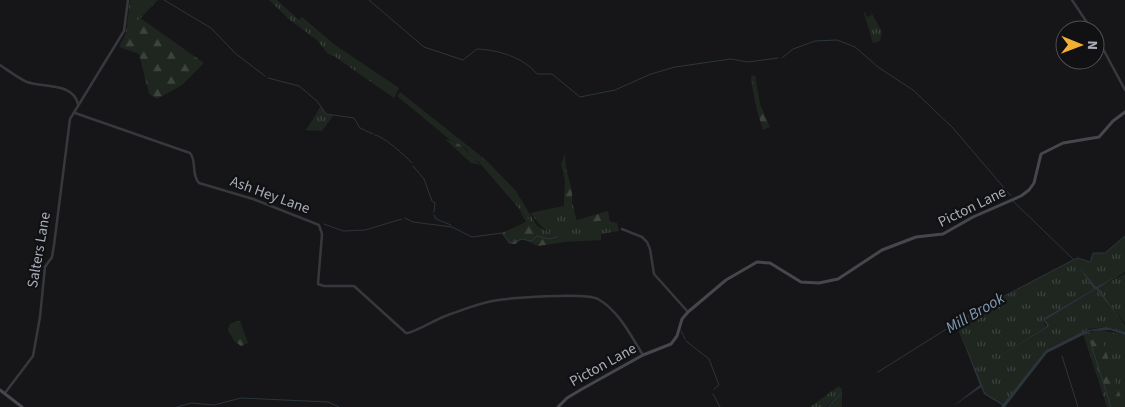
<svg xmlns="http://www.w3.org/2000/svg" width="1125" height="407" font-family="'Source Sans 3',sans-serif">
<defs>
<pattern id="grass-tufts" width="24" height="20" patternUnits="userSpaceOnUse" patternTransform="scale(1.25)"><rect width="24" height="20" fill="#1e261f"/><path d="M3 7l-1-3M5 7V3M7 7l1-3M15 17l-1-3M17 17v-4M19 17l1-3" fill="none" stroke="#3c433d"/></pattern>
<pattern id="forest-firs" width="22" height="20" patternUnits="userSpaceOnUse" patternTransform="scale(1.25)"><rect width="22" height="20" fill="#1e261f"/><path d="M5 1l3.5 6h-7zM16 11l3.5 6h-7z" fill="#3c433d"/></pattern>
</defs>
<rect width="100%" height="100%" fill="#161618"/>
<path fill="url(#grass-tufts)" d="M130 0H158L126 33Z
M269 0H277L299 20 302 17 335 45 399 88 394 98 334 56 328 54 317 40 291 21Z
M870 10 882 32 880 41 873 43 864 13 865 12 867 17 872 15Z
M400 92 487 161 516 191 537 226 551 233 541 226 530 213 564 206V200L572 202 577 222 576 227 603 220 617 223 619 231 601 234V240L565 242 563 237 552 240 538 236 540 233 478 161 471 160 467 149 449 139 397 96Z
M321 106 326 114 333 116 322 131 306 130Z
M1125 236V272L1096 287 1077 264 1094 289 1046 317 1043 320 1046 327 982 365 1048 327 1045 320 1096 289 1125 325V332L1106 327 1089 329 1049 348 1003 404 985 393 976 370 980 366 976 369 955 324 976 311 1073 260 1078 258 1090 262 1093 253H1105Z
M1125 274V323L1097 288Z
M1100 330 1125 335V407H1107L1083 334Z
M839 386 842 389V407H828L833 400 826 407H810Z"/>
<path fill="url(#forest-firs)" d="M140 18 204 63 182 85 157 99 149 94 139 54 119 47 126 33Z
M755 75 760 104 770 127 763 130C757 112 753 96 751 76Z
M445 139C458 142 468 148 471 160H475L481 165 471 163Z
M566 152C562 169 574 184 572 202L564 200 565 180 561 164Z
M519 209 540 233 539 236 552 240 563 237 565 242 538 246 523 239 515 244H509L502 233 526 222Z
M608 211 610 222 603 220 576 228 577 220Z
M237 321H240L248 343 241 346 234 341 228 329 230 324Z
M1101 336 1124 407H1111L1090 341Z"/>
<path fill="#2c353c" d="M1077 264 1096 287 1125 272 1098 288 1125 325 1096 289 1045 320 1049 325 1048 327 982 366 1046 327 1047 325 1043 320 1046 317 1094 289Z
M1106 327 1125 332V335L1110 330 1091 331 1047 353 1005 407H1001L1002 405 984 394 981 387 952 407 980 385 958 328 975 368 980 366 976 370 985 393 1003 404 1046 350 1084 331Z"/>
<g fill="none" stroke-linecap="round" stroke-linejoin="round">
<path stroke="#2c353c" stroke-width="1" d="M164 0 211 28 236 54 265 76
M369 0 424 47 463 60 477 49C498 50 523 57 537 74H552L580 97 615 90 651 74 675 67 731 59 748 62 778 58
M782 58 793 49 815 41 837 40 855 47 878 67 913 90 953 128 1011 196
M268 78 299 86 317 101 326 114 354 118 360 128 373 134
M375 135C385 137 404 155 412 163
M413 166 424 179 432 201 435 203 434 212
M1013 201 1073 259
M434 215 436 219 451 225
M405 218 413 222 452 227 472 237 502 233 510 243 522 239 531 241 537 236 549 239 558 237
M324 224 343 231 365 230 402 219
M681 331 685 339
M686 341 709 359 719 385 714 389
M1090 341 1111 407
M1062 356 1078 407
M878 372 972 313 1073 260 1078 258 1090 262 1093 253H1105L1125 236
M713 394 720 407
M177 407 191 403 214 405 241 398 328 402 339 407
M828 407 842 393"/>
<path stroke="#37383d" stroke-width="2.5" d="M1072 0 1092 30
M1095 34 1125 90
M0 65C9 71 18 78 27 82 43 88 73 82 78 104
M75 113 190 153C197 161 191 175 199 183L253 199 319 225 322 234 318 284 324 286H354L406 333C412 334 438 318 448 315 462 310 477 304 492 301 509 298 584 292 598 299 619 311 631 336 643 355
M622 229 642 237 647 242 650 249 654 274 688 312
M5 393 33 356 40 317 45 267 52 257 54 245 70 119 124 31 128 0"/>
<path stroke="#45474d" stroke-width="3" d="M0 390 22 407
M558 407 567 398 582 389 643 355 671 344 677 336 682 319 688 312 726 280 757 262 770 263 801 282 819 283 838 279 882 250 916 237 943 234 973 217 1021 196 1029 190 1034 183 1041 154 1063 143 1099 137 1113 121 1125 112"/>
</g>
<g text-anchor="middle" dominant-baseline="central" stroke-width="4.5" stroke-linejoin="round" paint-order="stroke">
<g font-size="15" fill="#a8adb8" stroke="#111113">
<text transform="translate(270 195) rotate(20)">Ash Hey Lane</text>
<text transform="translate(972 207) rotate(-26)">Picton Lane</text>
<text transform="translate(39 250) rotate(-80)">Salters Lane</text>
<text transform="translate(603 365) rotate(-29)">Picton Lane</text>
</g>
<g font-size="16" font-style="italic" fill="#7f9bb3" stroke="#111113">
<text transform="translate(975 313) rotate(-30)">Mill Brook</text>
</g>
</g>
<g transform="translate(1080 45) rotate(91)"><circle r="24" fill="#111113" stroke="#4d4f55"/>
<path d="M0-4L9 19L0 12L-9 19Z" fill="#f2b134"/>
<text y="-8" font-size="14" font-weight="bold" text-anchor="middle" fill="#a8adb8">N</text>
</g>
</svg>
